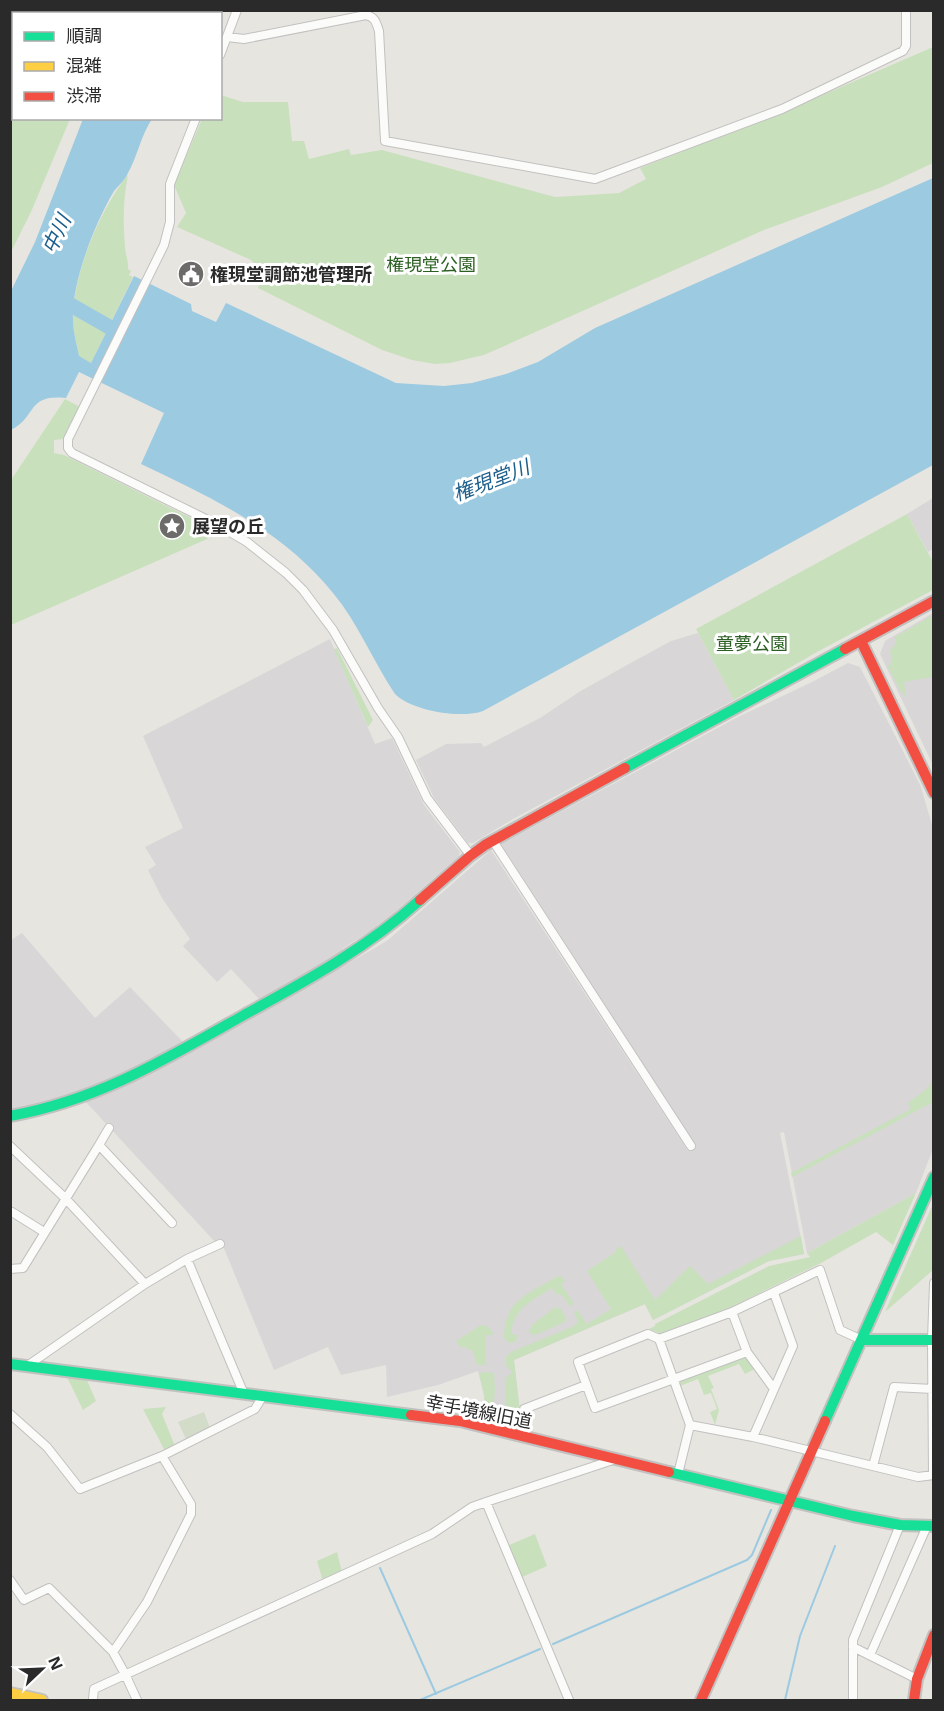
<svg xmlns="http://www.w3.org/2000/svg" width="944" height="1711" font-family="'Open Sans','Noto Sans JP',sans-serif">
<rect width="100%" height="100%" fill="#e7e5e0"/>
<path fill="#d8d6d7" d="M933 498V549L928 552 907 514Z
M933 613V765L880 654 885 641Z
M698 633 734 700 513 819 473 843H468L434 798 416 760 446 744 481 743 484 747 540 718 579 692 627 665 671 641Z
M330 639 375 744 392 738 424 805 460 852 459 856 397 910 370 931 342 949 345 953 259 999 231 969 217 982 183 946 190 939 162 898 148 870 156 865 145 847 183 828 143 736Z
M848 663 860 667 907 759 921 787 934 832V1146L916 1193 807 1253 784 1132 780 1133 804 1254 769 1261 653 1320 645 1304 514 1360 522 1429 478 1419 485 1411 484 1395 478 1371 438 1385 387 1397 386 1365 341 1375 328 1347 274 1370 221 1241 216 1243 86 1102 147 1075 375 948 388 940 491 850 688 1151 694 1142 501 844 738 717 810 683Z
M22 933 95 1018 130 987 184 1043 139 1068 102 1084 58 1100 11 1111V940Z"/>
<path fill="#c9e0bd" d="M11 10 114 11 112 14H14V118L70 119 31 212 11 252Z
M933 47V163L882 187 764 230 484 355 450 363 435 364 412 360 382 350 258 288 263 273 251 260 177 227 186 213 174 185 202 119 220 118 221 95 243 102H288L292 141H304L309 159 349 149 351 155 382 150 555 197 619 193 646 179 640 168 781 113Z
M128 175C123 200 123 220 125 246 125 254 129 262 128 269L131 271 129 275 133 277 91 363 79 357C77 345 73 332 73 320 72 276 100 209 128 175Z
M65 399 80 407 64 439 54 440V453L64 455 213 529 214 536 11 625V480Z
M907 514 933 562V590L817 652 734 700 696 629Z
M933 615V677L904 682 906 700 903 692H901L888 667 892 660 890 651 896 643 895 637Z
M337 648 373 720 368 727 334 649Z
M933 1077V1102L792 1177 791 1173 911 1109 908 1103 929 1087Z
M916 1193 893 1245 876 1232 821 1263 729 1308 661 1334 649 1329 655 1326V1324L769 1266 810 1257 807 1253Z
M933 1204V1270L885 1312Z
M801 1236 804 1254 769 1261 653 1320 645 1304 514 1360 522 1429C504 1421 505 1396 505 1379L512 1372 506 1365V1357L511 1352 574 1326 578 1322 574 1312 577 1310 587 1324 611 1309 587 1271 616 1252 615 1250 621 1246 655 1300 690 1266 708 1284Z
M558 1276H561L565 1282 561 1284 574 1304 570 1306 562 1295 556 1294 552 1288C531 1302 514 1307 511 1334L518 1335 515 1342 509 1343 504 1338C504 1299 529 1294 558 1276Z
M555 1307 561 1309 566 1318 565 1322 535 1335 530 1333 529 1331 532 1325Z
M481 1325 489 1327 494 1335H486V1365H477L472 1349 468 1350 465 1347H460L456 1341Z
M743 1357 748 1358 755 1369 745 1374 739 1364 708 1376 714 1388 711 1389 719 1410 715 1425 710 1412 717 1409 711 1393 704 1395 698 1379 680 1386V1383L681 1380Z
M483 1372 494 1373C495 1390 497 1407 485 1421L478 1419 485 1411 484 1395 479 1374Z
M66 1375 86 1378 96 1401 83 1410Z
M166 1407 162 1414 175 1446 165 1451 143 1409Z
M535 1534 547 1566 520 1578 507 1546Z
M337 1552 342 1572 323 1581 317 1561Z"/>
<path fill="#d3dbc9" d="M204 1412 210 1428 186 1439 178 1422Z"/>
<path fill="#9ccae1" d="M83 119H152C141 135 138 155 128 173 125 180 119 185 114 191 95 223 71 283 73 320 73 332 77 345 79 356L91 363 134 276 191 304 192 311 216 322 226 303 396 383 444 386 472 383 506 374 538 362 595 328 933 178V465L483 711C461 719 412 711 395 694 373 661 358 623 333 593 282 530 212 498 141 464L164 413 79 372 66 398C26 394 38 416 11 430V291L35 242Z"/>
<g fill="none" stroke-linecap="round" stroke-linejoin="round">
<path stroke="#9ccae1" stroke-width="2" d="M380 1568 436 1694
M553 1644 747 1560 752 1555 771 1510
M420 1700 540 1649
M785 1700 800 1636 835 1546"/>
<path stroke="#9ccae1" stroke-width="15" d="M55 296 125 336"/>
<defs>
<path id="street" d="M227 37 244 39 366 15C375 17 376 22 379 31L385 141 595 179 782 109 903 51 906 46V10
M220 55 237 10
M196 118 170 184V222L164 245 68 439V448L72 453 216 524 247 542 286 573 303 590 333 630 378 708 398 737 427 798 471 856
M493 841 691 1146
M99 1145 109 1128
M10 1146 65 1198 145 1284 187 1259 244 1394
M12 1212 44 1232
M187 1259 220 1244
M10 1269 23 1268 99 1145 172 1223
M732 1312 747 1352 774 1389
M659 1339 690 1425 753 1437 918 1477 934 1475
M747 1352 595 1408 578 1362 648 1334 659 1339 732 1312 820 1270 840 1330 862 1340
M27 1366 145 1284
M10 1414 47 1447 80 1489 162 1456 255 1409 263 1396
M526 1437 524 1409 586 1385
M753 1437 793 1346 774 1293
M873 1466 894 1387 933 1389
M678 1474 690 1425
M933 1475 932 1340 934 1283
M486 1502 569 1700
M10 1580 24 1600 49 1588 113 1652
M853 1647 917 1679
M870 1655 927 1526
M93 1699 94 1689 432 1534 472 1507 486 1502 616 1459
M137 1700 125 1674 113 1652 147 1602 191 1514V1504L162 1456
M853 1700V1640L900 1525"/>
<path id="fast" d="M625 768 845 649
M10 1116C99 1100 166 1059 244 1015 306 981 367 948 420 900
M862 1340H934
M10 1364 411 1415
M825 1421 934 1177
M669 1472 853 1516 900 1525 934 1526"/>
<path id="slow" d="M10 1693 42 1700"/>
<path id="jam" d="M861 641 934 793
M845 649 934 601
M420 900 470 856 485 845 625 768
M411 1415 460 1421 669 1472
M701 1700 825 1421
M914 1700 917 1679 934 1635"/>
</defs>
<use href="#street" stroke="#c2c1c0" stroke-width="10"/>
<use href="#fast" stroke="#c2c1c0" stroke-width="14"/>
<use href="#slow" stroke="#c2c1c0" stroke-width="14"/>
<use href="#jam" stroke="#c2c1c0" stroke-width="14"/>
<use href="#street" stroke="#fbfbfa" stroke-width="8"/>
<use href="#fast" stroke="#16e098" stroke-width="10"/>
<use href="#slow" stroke="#ffcf43" stroke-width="10"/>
<use href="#jam" stroke="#f24e42" stroke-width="10"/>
</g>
<defs>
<symbol id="civic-disc" viewBox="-11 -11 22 22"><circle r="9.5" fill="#6c6b6a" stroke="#fff"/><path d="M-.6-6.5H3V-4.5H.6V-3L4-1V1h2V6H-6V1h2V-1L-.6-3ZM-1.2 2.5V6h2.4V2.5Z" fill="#fff"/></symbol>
<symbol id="sight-disc" viewBox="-11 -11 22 22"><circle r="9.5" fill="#6c6b6a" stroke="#fff"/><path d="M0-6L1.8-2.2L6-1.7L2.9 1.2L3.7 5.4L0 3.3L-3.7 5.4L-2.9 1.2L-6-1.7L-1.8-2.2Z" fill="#fff"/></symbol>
</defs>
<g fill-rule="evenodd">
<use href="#civic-disc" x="176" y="259" width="30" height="30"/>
<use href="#sight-disc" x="157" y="511" width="30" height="30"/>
</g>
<g text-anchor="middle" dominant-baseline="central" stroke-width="6" stroke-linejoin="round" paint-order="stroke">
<g font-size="18" fill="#2b5f22" stroke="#fff">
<text x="431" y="264">権現堂公園</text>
<text x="752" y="643">童夢公園</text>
</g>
<g font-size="18" font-weight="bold" fill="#2a2a2a" stroke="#fff" text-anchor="start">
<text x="210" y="274">権現堂調節池管理所</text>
<text x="192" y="526">展望の丘</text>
</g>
<g font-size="18" fill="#2a2a2a" stroke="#fff">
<text transform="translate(479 1411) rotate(11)">幸手境線旧道</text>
</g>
<g font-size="20" font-style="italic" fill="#1c5e8b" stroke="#fff">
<text transform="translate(56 234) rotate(-65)">中川</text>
<text transform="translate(491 480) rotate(-21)">権現堂川</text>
</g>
</g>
<rect width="944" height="1711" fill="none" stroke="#2a2a2a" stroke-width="24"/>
<rect x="12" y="12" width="210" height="108" fill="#ffffff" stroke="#aaaaaa" stroke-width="1.5"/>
<rect x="24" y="32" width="30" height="9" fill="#16e098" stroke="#aaaaaa" stroke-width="1.5"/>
<text x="66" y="42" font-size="18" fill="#2a2a2a">順調</text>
<rect x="24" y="62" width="30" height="9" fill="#ffcf43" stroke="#aaaaaa" stroke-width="1.5"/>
<text x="66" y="72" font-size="18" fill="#2a2a2a">混雑</text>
<rect x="24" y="92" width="30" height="9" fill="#f24e42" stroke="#aaaaaa" stroke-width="1.5"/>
<text x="66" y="102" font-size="18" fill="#2a2a2a">渋滞</text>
<g transform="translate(42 1669) rotate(67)" stroke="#ffffff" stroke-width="4.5" paint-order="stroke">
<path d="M0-4.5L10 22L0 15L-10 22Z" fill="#2a2a2a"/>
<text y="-9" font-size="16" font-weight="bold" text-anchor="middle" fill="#2a2a2a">N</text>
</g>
</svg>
